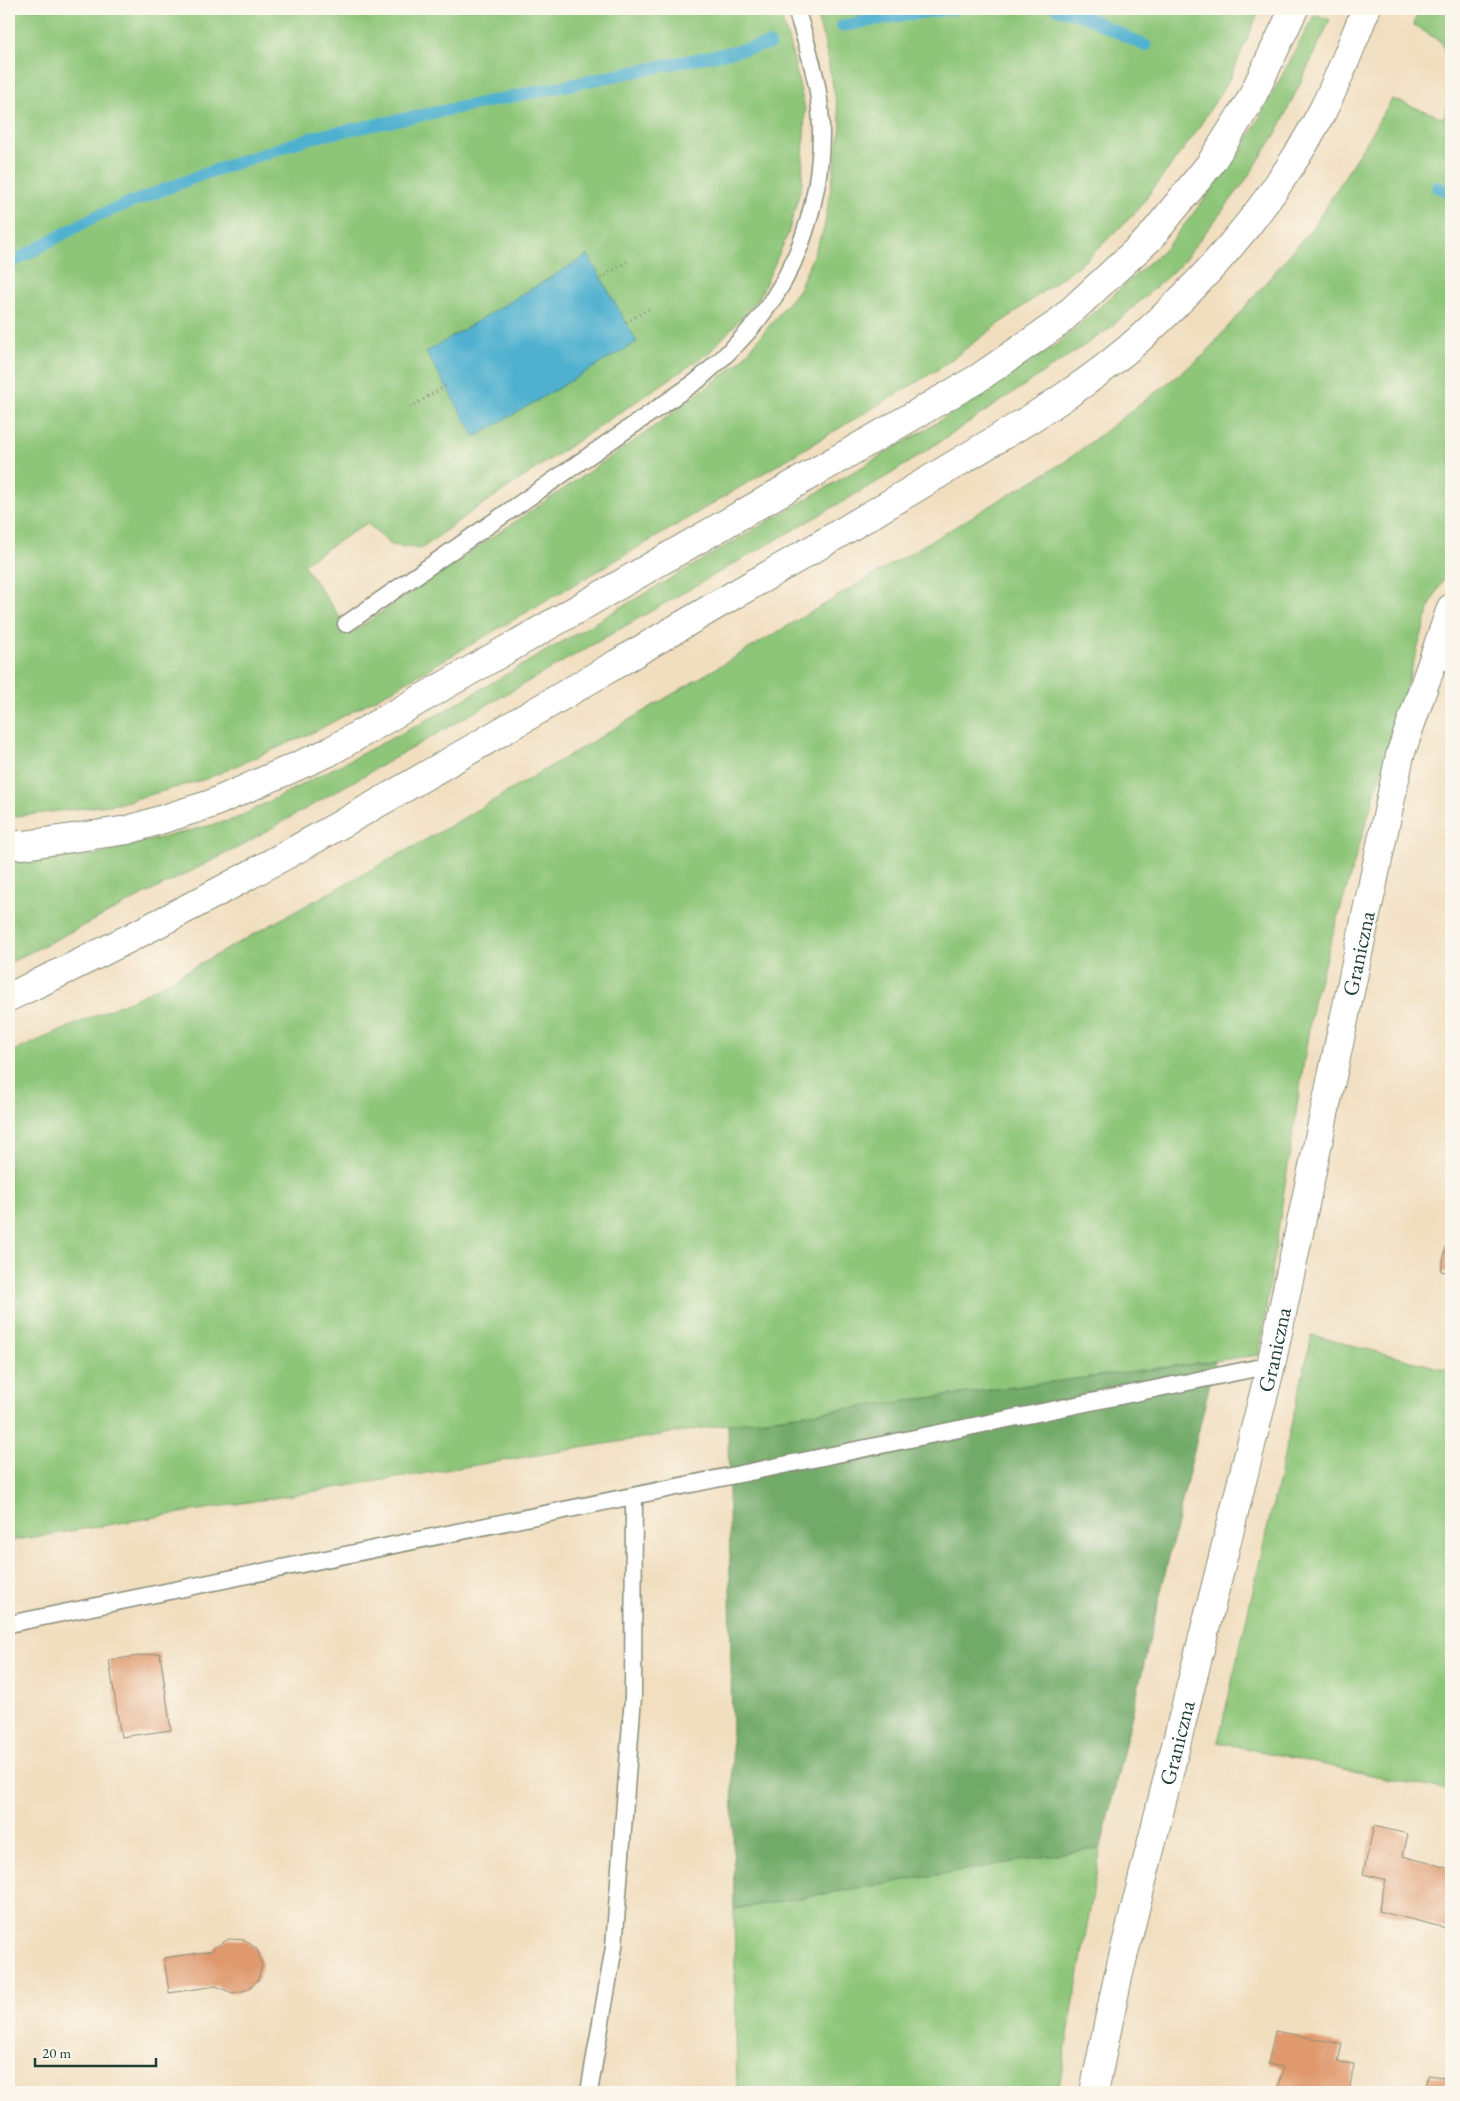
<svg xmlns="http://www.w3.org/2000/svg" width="1460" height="2101" font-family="'EB Garamond',serif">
<rect width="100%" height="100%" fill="#fbf7ec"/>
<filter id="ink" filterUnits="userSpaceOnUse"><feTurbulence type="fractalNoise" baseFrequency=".02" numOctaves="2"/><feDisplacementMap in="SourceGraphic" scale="10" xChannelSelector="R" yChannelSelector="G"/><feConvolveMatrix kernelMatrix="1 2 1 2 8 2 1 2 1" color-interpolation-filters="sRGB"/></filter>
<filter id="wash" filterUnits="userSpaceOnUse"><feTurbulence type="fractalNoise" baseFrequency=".0096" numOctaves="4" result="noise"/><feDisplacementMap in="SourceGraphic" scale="20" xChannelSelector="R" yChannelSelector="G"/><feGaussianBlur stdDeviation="1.12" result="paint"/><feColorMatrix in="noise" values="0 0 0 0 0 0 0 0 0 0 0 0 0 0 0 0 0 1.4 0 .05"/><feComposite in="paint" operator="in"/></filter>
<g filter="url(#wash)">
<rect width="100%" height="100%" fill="#f1debf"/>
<path fill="#8ec679" stroke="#568256" d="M9 9H779L792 53 805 109 802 183 788 234 759 298 710 352 464 517 421 549 391 545 367 523 303 564 351 633 640 437 739 363 799 289 824 229 841 126 824 41 815 9H1254L1259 11 1231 76 1194 135 1134 214 1087 259 937 370 663 533 401 685 316 731 206 779 117 804 9 817Z
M1419 9H1451V67L1441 42 1414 25Z
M1315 14 1330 20 1277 132 1244 183 1180 265 1109 329 891 474 237 848 9 963V862L94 855 235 819 435 716 930 427 1059 343 1167 247 1241 152Z
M1451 89V565L1431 603 1313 1002 1259 1355 728 1424 9 1541V1053L143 995 438 833 1066 461 1203 356 1315 225 1392 99 1444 118Z
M1312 1335 1451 1371V1792L1218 1742Z
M1101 1847 1058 2092H737L734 1909Z"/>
<path fill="#72ab69" stroke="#48744e" d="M1215 1361 1101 1847 734 1909 728 1424Z"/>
<path fill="#50b1cf" stroke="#387782" d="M588 255 637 342 475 437 426 352Z"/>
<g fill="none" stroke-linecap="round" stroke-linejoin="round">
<path stroke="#50b1cf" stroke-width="12" d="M1057 9 1084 16 1146 46
M842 26 903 15 954 9
M1437 187 1451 193
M9 264 96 216 204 174 310 138 770 44"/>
</g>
<g id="blocks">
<path fill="#df996d" d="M1446 1247 1451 1248V1273L1441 1271Z
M160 1653 171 1730 121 1737 109 1660Z
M1374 1826 1408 1834 1403 1856 1451 1869 1450 1929 1378 1911 1386 1880 1363 1874Z
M229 1939 245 1940 257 1949 262 1965 258 1980 247 1990 232 1993 216 1986 169 1993 164 1958 212 1951 215 1947Z
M1275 2031 1342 2044 1338 2062 1354 2064 1349 2092H1278L1283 2067 1268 2064Z
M1428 2075 1451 2078V2092H1426Z"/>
</g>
</g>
<g filter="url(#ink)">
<use href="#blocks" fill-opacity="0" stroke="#888e7a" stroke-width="1"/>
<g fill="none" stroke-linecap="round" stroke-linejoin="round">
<defs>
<path id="service" d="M346 624 697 381C721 360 744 339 763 313 810 251 830 162 817 86 812 60 804 34 796 9
M1434 657 1451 664
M9 1624 1271 1365
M589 2092 614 1947 633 1697 634 1496"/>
<g id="minor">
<path id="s1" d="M1094 2092 1118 1977 1271 1365 1400 755 1451 608"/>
</g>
<path id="motorway" d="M9 845H24L128 830 211 804 327 753 977 379 1057 324 1150 238 1210 164 1250 101 1294 9
M9 997C258 881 494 735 732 596 809 552 886 506 962 460 1026 422 1091 384 1146 333 1216 269 1278 196 1322 112 1339 79 1352 43 1366 9"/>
</defs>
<use href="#service" stroke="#888e7a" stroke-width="19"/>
<use href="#minor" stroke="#888e7a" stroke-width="30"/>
<use href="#motorway" stroke="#888e7a" stroke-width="30"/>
<path stroke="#888e7a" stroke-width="3" stroke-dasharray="1 4" stroke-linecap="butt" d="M601 278 628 261
M626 322 652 307
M410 407 446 386"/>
<use href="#service" stroke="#fff" stroke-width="16"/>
<use href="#minor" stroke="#fff" stroke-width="28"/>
<use href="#motorway" stroke="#fff" stroke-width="28"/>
</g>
</g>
<g text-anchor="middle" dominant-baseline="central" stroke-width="4" stroke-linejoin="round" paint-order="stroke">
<g font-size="22" fill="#1f3d34" stroke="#fbf7ec">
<text stroke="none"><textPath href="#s1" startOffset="1169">Graniczna</textPath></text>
<text stroke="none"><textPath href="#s1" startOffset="764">Graniczna</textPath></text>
<text stroke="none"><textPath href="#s1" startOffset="359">Graniczna</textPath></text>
</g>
</g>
<rect width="1460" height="2101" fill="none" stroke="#fbf7ec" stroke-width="30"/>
<path d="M35 2058v8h121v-8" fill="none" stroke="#1f3d34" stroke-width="2.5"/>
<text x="42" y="2058" font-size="15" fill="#1f3d34" stroke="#fbf7ec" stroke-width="4" paint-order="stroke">20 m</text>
</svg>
